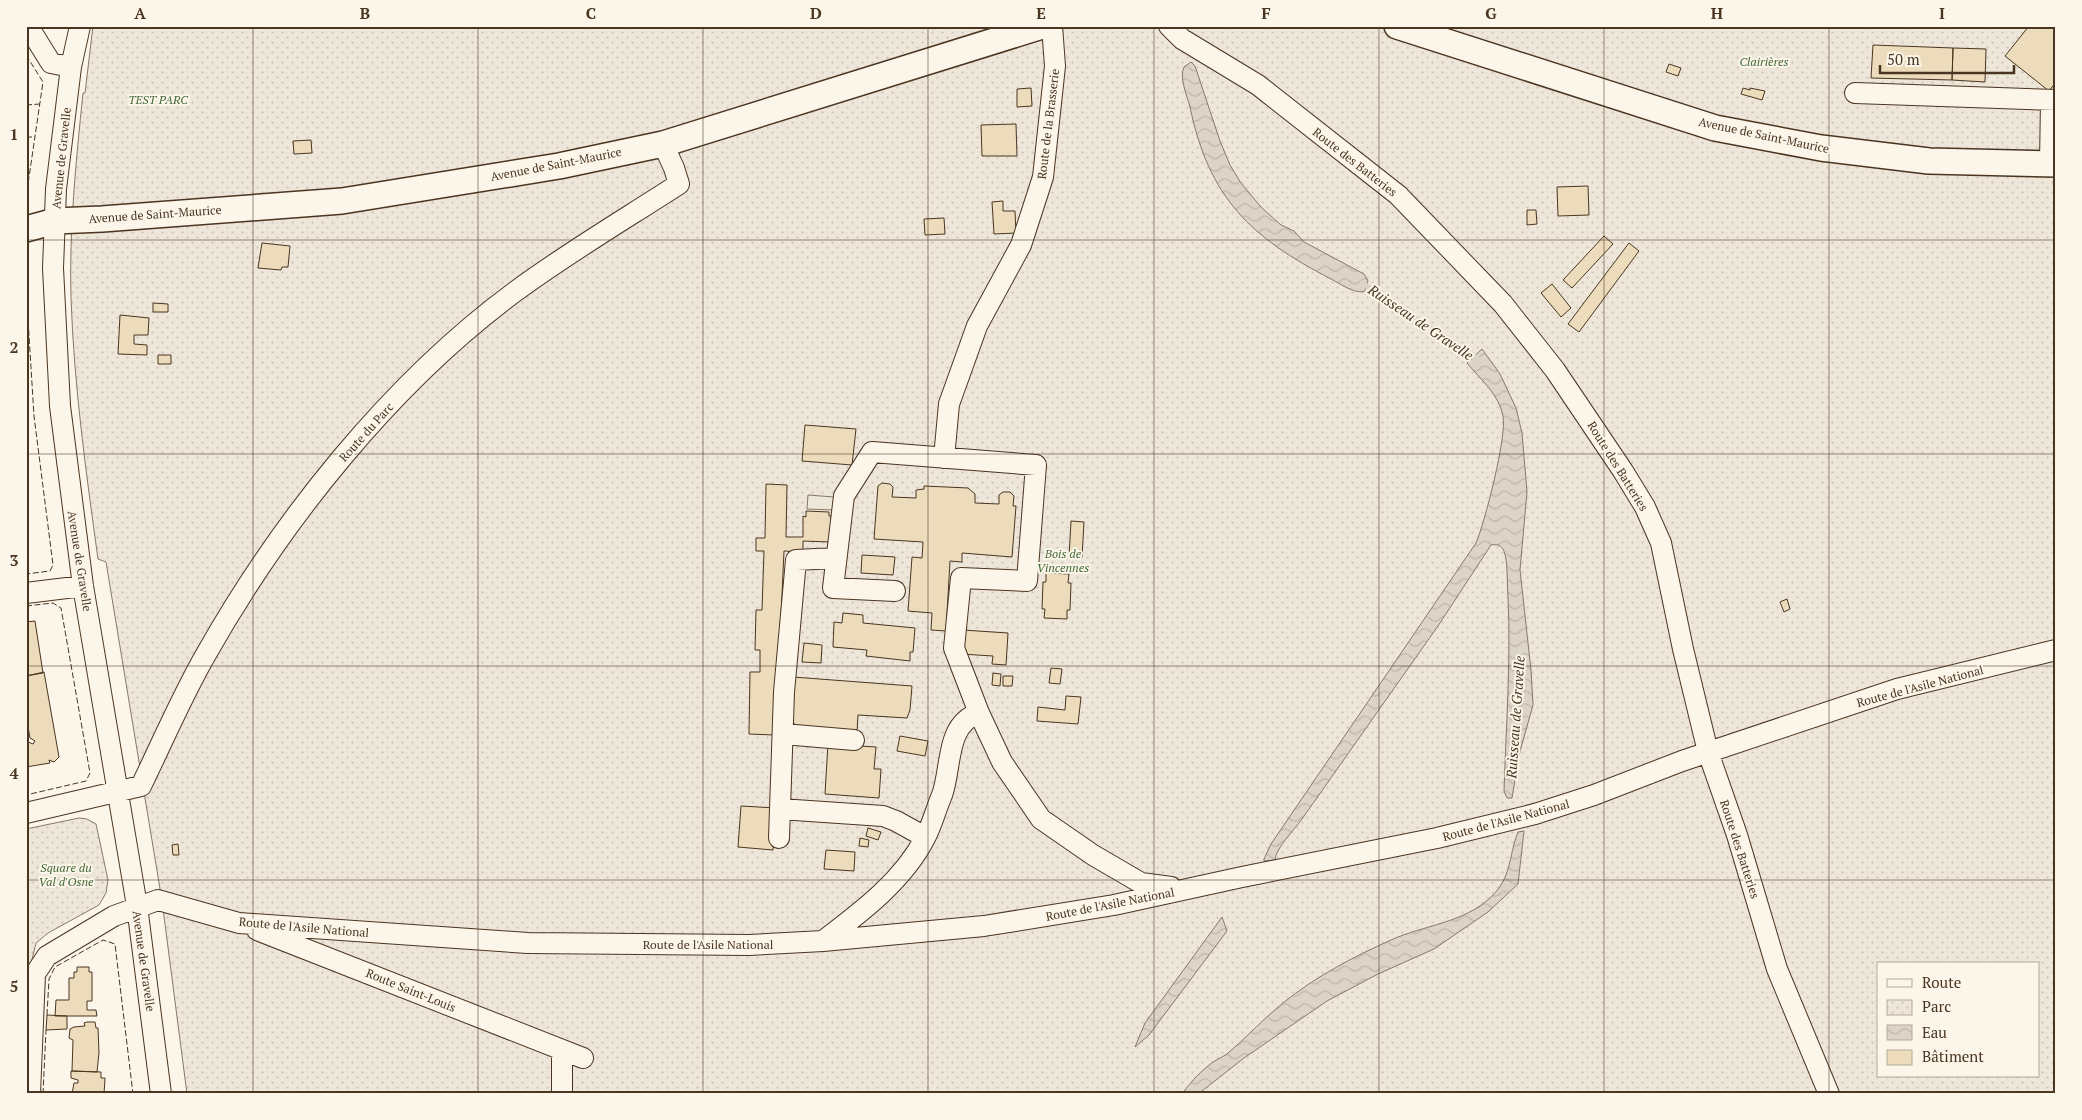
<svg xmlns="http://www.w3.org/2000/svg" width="2082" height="1120" font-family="'PT Serif',serif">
<defs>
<pattern id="park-dots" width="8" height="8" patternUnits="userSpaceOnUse" patternTransform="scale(1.25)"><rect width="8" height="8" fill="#ede6d9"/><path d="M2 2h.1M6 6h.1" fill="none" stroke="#cdc6ba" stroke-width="1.8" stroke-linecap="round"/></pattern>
<pattern id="water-waves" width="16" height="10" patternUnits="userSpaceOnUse" patternTransform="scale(1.25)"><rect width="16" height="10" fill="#dcd4c6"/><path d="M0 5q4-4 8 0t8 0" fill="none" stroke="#beb7aa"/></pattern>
</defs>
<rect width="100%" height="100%" fill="#fbf6e9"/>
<path fill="url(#park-dots)" stroke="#887966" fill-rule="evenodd" d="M93 26H2056V1094H187L162 901 106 562 98 559C86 472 74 386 71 298 69 230 76 161 83 93H85ZM1878 964H2038V1076H1878Z
M79 818 87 819 96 824 108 880 106 893 99 905 48 933 36 943 26 984V829Z"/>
<path fill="#ede7d9" stroke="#887966" d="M808 495 834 497V510L807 509Z"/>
<path fill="url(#water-waves)" stroke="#887966" d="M1191 62 1195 66 1220 141 1230 165 1241 183 1261 207 1281 225 1294 231 1304 242 1364 274 1368 281 1365 291C1356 295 1339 283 1331 279 1250 237 1209 198 1190 107 1187 96 1179 77 1184 67Z
M1482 349 1500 374 1516 408 1522 433 1527 492 1520 570 1531 670 1533 705 1519 755 1512 798H1507L1504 791C1506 726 1511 662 1508 597 1507 585 1508 561 1504 551 1501 545 1497 544 1491 545L1438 626 1302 819C1294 830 1276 848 1275 860L1264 861V859L1271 844 1476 543C1485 522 1507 436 1503 416 1499 394 1480 379 1467 363Z
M1524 831 1518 884 1488 912 1434 949 1378 974 1327 1001 1244 1058 1202 1091 1197 1094H1182C1189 1084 1198 1074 1208 1066 1213 1061 1221 1058 1227 1054 1246 1038 1263 1019 1283 1003 1315 977 1353 957 1391 940 1424 925 1464 923 1491 897 1512 877 1508 858 1518 832Z
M1222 917 1227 931 1149 1035 1135 1047 1145 1023Z"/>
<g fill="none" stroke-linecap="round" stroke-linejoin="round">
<path stroke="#dcd4c6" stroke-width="5.5" d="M1362 283 1474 356 1479 361"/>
</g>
<path fill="#ecdcbc" stroke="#4a3520" d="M2029 26H2056V82L2049 91 2005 56Z
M1873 45 1953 48 1952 80 1871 78Z
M1953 48 1986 49 1985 82 1952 80Z
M1669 64 1681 68 1678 76 1666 72Z
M1031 88 1032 106 1017 107V89Z
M1743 88 1750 90V88L1765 91 1762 100 1741 94Z
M1016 124 1017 156H982L981 125Z
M311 140 312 153 294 154 293 141Z
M1588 186 1589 215 1558 216 1557 187Z
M1003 201V211H1015L1016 233 994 234 992 202Z
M1527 210H1536L1537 224 1527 225Z
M944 218 945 234 925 235 924 219Z
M1604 236 1613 244 1572 288 1563 280Z
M262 243 290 246 288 267H282L281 270 258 268Z
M1629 243 1639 251 1579 332 1568 324Z
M1552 284 1571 308 1561 317 1541 293Z
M153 303 168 304V312H153Z
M120 315 149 318 148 335H134V344L147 345V355L118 354Z
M158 355H171V364H158Z
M805 425 856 429 852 465 802 461Z
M882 483 890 484 893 487 892 497 916 498V490L924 489V486L968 488 975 494V503L999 504V495L1003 492H1010L1014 496 1013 506H1016L1012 557 962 553V562L950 561 946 631 931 630 932 613 908 611 912 557 922 558 923 542 874 539 878 486Z
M766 484 787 485 786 537H803V516L806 517V511L829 512V516H831L830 542 803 541V552L784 551 779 661 776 672 774 735 749 734 750 672H760V650H755L756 610H762L764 551H756V538H765Z
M1071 521 1084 522 1082 558 1069 557Z
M862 555 895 557 893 575 861 573Z
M1046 573 1069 574 1068 583H1071L1070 610H1067V619L1044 618 1045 609H1042L1043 582H1046Z
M1787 599 1790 609 1784 612 1780 602Z
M843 613 863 615V623L915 628 913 652H910V661L866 656 867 650 833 647 834 622 842 623Z
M35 621 43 673 26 676V622Z
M963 630 1008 633 1006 665 992 664 993 656 961 654Z
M804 643 822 645 821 663 802 662Z
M1051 668 1062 669 1060 684 1049 683Z
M44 672 59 757 54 762 49 760 50 763 26 767V741L33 744 35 741 30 738 26 716V676Z
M993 673 1001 674 1000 686 992 685Z
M1003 676H1013L1012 686H1003Z
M793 677 912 686 910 710 907 718 858 715 857 731 799 727 790 721Z
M1066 696 1081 697 1078 724 1037 721 1038 707 1065 710Z
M900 736 928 741 925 756 897 751Z
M828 744 876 747 874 769H881L879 798 825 794Z
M741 806 776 808 773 850 738 847Z
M868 828 881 832 878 840 866 836Z
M860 838 869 840 868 847 859 846Z
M178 844 179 855H173L172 845Z
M826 850 855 852 854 871 824 869Z
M77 967H89V972H92V1001H87V1010H96L97 1016H55L56 1000H69V978H74V972H77Z
M47 1015 67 1016V1029L46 1030Z
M87 1022H95L96 1028H98L99 1053 97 1072 72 1071 73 1040 69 1038 70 1029 74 1027 85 1026 84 1023Z
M71 1071 101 1072V1078H105L104 1094H72L74 1083H78V1080L71 1078Z"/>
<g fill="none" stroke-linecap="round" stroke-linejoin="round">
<defs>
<path id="minor" d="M28 26 51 63 71 67
M80 26 71 67 56 189 53 268 60 406 83 586 137 906 161 1094
M1169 26 1182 39 1258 85 1398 195 1503 304 1555 370 1623 471 1645 507 1661 543 1683 649 1708 752 1737 835 1777 969 1829 1094
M1855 93 2056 100
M2050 164 2051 100
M944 458 949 404 977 326 1021 245 1043 177 1055 66 1052 26
M895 591 833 588 844 496 872 452 1036 465 1027 581 961 578 954 648 979 713 1002 762 1041 819 1093 855 1141 883 1171 887
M26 593 83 586
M783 734 854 740
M780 809 883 816 896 821 925 837
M26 813 141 786C162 743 181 698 205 656 281 521 391 383 516 291 569 252 625 219 679 184L674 168 663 144
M779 838 784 692 796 560 835 558
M257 930 583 1058
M823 941C860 913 903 881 925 838 932 825 936 809 942 795 952 768 945 724 979 713
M562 1050V1094
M30 1094 35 974 47 956 114 916 158 900 239 923 528 943 749 945 823 941 984 926 1114 905 1242 877 1437 838 1535 814 1594 795 1682 761 1897 689 2056 650"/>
<path id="major" d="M1397 26 1715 128 1821 148 1929 161 2056 164
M26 229 55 221 102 219 342 201 559 166 663 144 1042 26"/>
</defs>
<use href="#minor" stroke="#4a3520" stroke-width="22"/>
<use href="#major" stroke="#4a3520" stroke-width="28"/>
<use href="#minor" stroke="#fbf6e9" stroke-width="20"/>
<use href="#major" stroke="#fbf6e9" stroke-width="25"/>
<path stroke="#4a3520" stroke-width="1" stroke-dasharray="6 2.5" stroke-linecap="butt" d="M26 55 43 82 28 184 26 186
M26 105 40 104
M26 137H35
M26 287 34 416 53 565 50 571 26 574
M26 606 53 603 61 608 90 773 86 781 26 795
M47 1015 49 979 55 967 103 940 115 944 133 1094
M43 1094 46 1030"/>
</g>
<path fill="none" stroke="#4a3520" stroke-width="1" stroke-opacity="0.55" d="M253 26V1094M478 26V1094M703 26V1094M928 26V1094M1154 26V1094M1379 26V1094M1604 26V1094M1829 26V1094M26 240H2056M26 454H2056M26 666H2056M26 880H2056"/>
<g text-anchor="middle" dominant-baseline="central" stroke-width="4" stroke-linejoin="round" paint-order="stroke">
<g font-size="12" font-style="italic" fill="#436837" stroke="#fbf6e9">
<text x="1764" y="61">Clairières</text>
<text x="158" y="99">TEST PARC</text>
<text x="1063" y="553">Bois de<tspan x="1063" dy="14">Vincennes</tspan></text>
<text x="66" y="867">Square du<tspan x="66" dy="14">Val d'Osne</tspan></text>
</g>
<g font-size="12" fill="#4a3520" stroke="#fbf6e9">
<text transform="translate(1048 124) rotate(-83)">Route de la Brasserie</text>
<text transform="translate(1764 135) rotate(12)">Avenue de Saint-Maurice</text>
<text transform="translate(61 158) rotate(-84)">Avenue de Gravelle</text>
<text transform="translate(1355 162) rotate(38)">Route des Batteries</text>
<text transform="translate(556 164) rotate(-11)">Avenue de Saint-Maurice</text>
<text transform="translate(155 214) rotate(-4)">Avenue de Saint-Maurice</text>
<text transform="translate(366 432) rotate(-48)">Route du Parc</text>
<text transform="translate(1618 466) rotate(58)">Route des Batteries</text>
<text transform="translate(80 561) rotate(81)">Avenue de Gravelle</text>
<text transform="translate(1920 686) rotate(-15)">Route de l'Asile National</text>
<text transform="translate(1506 820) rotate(-15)">Route de l'Asile National</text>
<text transform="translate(1740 849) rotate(72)">Route des Batteries</text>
<text transform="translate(1110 904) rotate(-11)">Route de l'Asile National</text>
<text transform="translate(304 927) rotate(5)">Route de l'Asile National</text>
<text x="708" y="944">Route de l'Asile National</text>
<text transform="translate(144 961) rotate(82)">Avenue de Gravelle</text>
<text transform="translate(411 990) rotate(22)">Route Saint-Louis</text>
</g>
<g font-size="14" font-style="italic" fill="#4a3520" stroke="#fbf6e9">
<text transform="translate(1421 322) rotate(34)">Ruisseau de Gravelle</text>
<text transform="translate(1515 717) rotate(-86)">Ruisseau de Gravelle</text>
</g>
</g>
<rect width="2082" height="1120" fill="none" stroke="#fbf6e9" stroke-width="55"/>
<rect x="1877" y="962" width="162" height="115" fill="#fbf6e9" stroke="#b4a999"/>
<rect x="1887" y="979" width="25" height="8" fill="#fbf6e9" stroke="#b4a999"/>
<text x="1922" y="988" font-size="15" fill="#4a3520">Route</text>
<rect x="1887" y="1000" width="25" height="15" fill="url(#park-dots)" stroke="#b4a999"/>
<text x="1922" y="1012" font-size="15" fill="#4a3520">Parc</text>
<rect x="1887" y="1025" width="25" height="15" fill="url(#water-waves)" stroke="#b4a999"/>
<text x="1922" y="1038" font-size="15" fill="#4a3520">Eau</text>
<rect x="1887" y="1050" width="25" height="15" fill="#ecdcbc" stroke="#b4a999"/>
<text x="1922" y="1062" font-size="15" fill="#4a3520">Bâtiment</text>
<path d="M1880 65v8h134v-8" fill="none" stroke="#4a3520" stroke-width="2.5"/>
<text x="1887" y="65" font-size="15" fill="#4a3520" stroke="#fbf6e9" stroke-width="4" paint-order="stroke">50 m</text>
<rect x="28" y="28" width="2026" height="1064" fill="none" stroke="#4a3520" stroke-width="2"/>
<g font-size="16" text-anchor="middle" font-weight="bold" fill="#4a3520">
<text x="140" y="19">A</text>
<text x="365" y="19">B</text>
<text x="591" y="19">C</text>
<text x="816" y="19">D</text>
<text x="1041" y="19">E</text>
<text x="1266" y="19">F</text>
<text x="1491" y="19">G</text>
<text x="1717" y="19">H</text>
<text x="1942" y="19">I</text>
<text x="14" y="140">1</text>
<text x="14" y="353">2</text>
<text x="14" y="566">3</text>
<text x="14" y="779">4</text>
<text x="14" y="992">5</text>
</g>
</svg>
